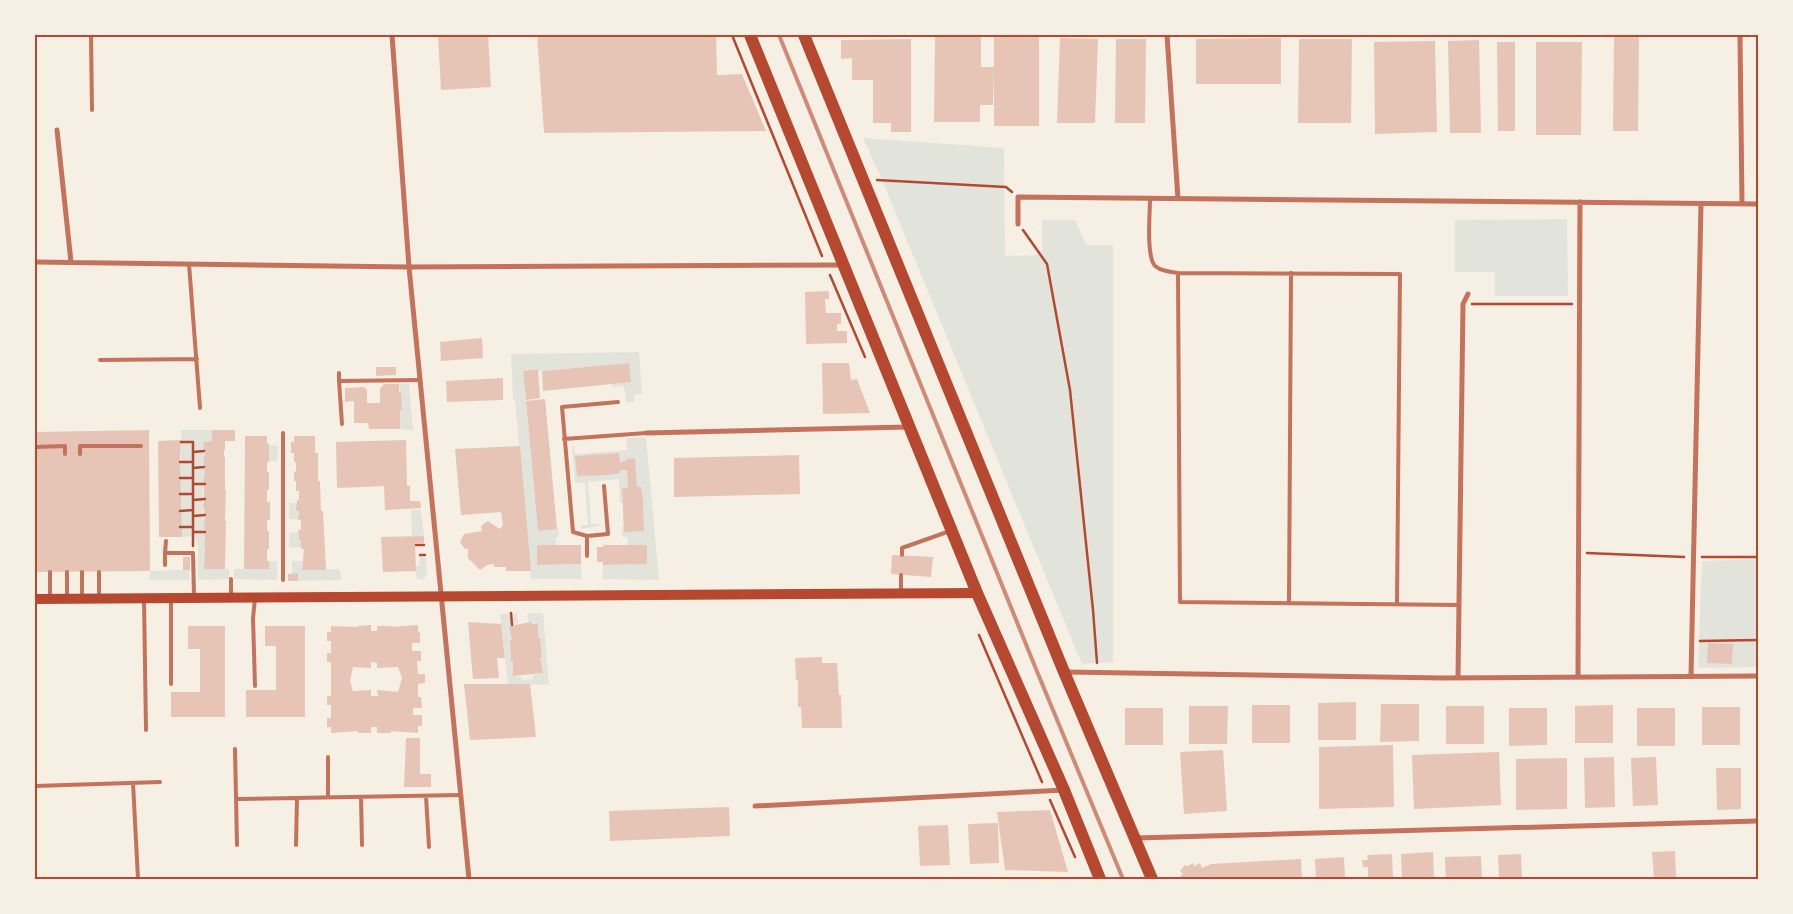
<svg xmlns="http://www.w3.org/2000/svg" width="1793" height="914" font-family="'Public Sans',sans-serif">
<rect width="100%" height="100%" fill="#f6efe4"/>
<path fill="#e2e4dc" d="M863 138 1004 148 1005 256 1042 255V220H1075L1086 245H1113V662L1082 664 879 173Z
M1567 219 1568 296H1495V272H1455V220Z
M639 352 642 394 634 395V402H626L624 386 612 387V384L630 382 629 363 538 371 537 369 523 371 538 530 558 528 559 537H556V545L538 565 581 564V579H531L515 400H513L511 354Z
M399 384H409L413 430 400 429V410L402 409Z
M181 430H212V441L203 442 205 457 203 458C203 463 206 467 205 473 203 483 203 498 203 510 204 515 205 516 205 521H204L205 538 204 545 205 546 204 569H229V579L198 580V547L195 536 182 537 181 496H180L181 481 180 473H181Z
M646 437 659 580 603 579V565L647 564V545H628L627 537H622V526L644 530 641 487H637L635 458 626 459V461L620 462 619 453 576 457 577 476 620 473V470H627L628 488 622 489 623 503H620L619 479 588 482 591 524H599V526L581 529V525H588L585 483H575L572 447 574 446 575 454 627 450 626 438Z
M269 445 278 446 277 461H269Z
M289 503H297L299 519H289Z
M411 510H421L424 536H412Z
M298 532 299 540H301V547L289 548V533Z
M420 557 426 558 427 575 423 580 419 579 416 577 415 567 419 566Z
M1758 559V667L1698 668 1702 561Z
M269 561H277V580L234 579V569H269Z
M292 561H302V570L340 569 341 580 298 581V574H292Z
M189 570V580H150V571Z
M517 613 518 623 509 626 512 640 510 641 511 661H513V676L521 677 522 680 533 679V675L543 673 540 658H542L540 638H538V623L528 622 527 613H543L549 685 508 684 500 614Z"/>
<path fill="#e6c5b7" fill-rule="evenodd" d="M438 35H488L491 87 441 90Z
M537 35H716L717 75 742 74 766 131 544 133Z
M935 37H981V67H994L993 105H980V122H934Z
M994 37H1039V126H994Z
M1614 37H1639L1638 131H1613Z
M1060 38 1098 39 1095 123H1057Z
M1281 38V84H1196V39Z
M911 39V132H891V123H873V80H852V58L841 59V40Z
M1116 39H1146L1145 123H1115Z
M1299 39H1352L1351 123H1298Z
M1479 40 1481 133H1450L1448 41Z
M1435 41 1437 132 1375 134 1374 42Z
M1497 42H1515V131H1498Z
M1536 42H1582L1581 135H1536Z
M829 291V299H825L826 313H841V324H837V331H847V343L806 344 805 292Z
M482 338 483 358 441 361 440 342Z
M629 363 631 382 543 391 542 371Z
M822 363H849L851 380 857 379 870 413 823 414Z
M376 367H396V375L376 376Z
M538 369 540 398 526 400 523 371Z
M503 378V400L447 402 446 381Z
M384 384H399V392H401L402 410H400V429H369L368 423H354V401L345 402V388L364 387 367 390V403H380V389Z
M545 399 557 529 538 531 526 401Z
M149 430 150 571 35 572V432Z
M212 430H235V441H225V450H224V457H225V490H226L225 521H226L225 569H204L205 545 204 546 205 538 204 521H205V515L203 505 205 498H204V482H203L205 473 203 457H205L203 442 212 441Z
M245 436H267V444L269 443V462H267V472H269V489L267 491V502H270V520H267V531H269V549H267V561H269V569H244Z
M294 436H315V453H318V481H320L321 511H323L326 570H302L304 549H301V540H299L298 530H301V520H298L299 511H296L297 500H299V491H296V481H294V472L296 471V462H294V453H291V442H294Z
M181 440 180 457 182 537H159L158 441Z
M406 440 407 486H410V501H420L421 508 385 510 384 486 337 488 336 442Z
M520 446 531 571H506V567H494V564L487 565 480 570 468 558V549H465L460 542 464 534 482 531 481 526 488 521 500 529 503 525 501 512 461 515 455 449Z
M619 453 620 462 626 461V459L635 458 637 487H641L643 500 644 531 624 532 622 488H628L627 470H620V473L608 475 577 476 575 456Z
M799 455 800 494 674 497V458Z
M424 536V543H415L416 571 383 572 381 537Z
M537 545H581V564L537 565Z
M603 545H647V564L603 565V562H597V547H603Z
M892 555 933 557 931 577 891 574Z
M183 557H190V570H183Z
M298 573V581H288V574Z
M468 622 501 624 505 658H497L499 678 473 679Z
M532 622V624L538 623V638H540L542 658H540L543 673 513 676V661H511L510 640H512L509 626Z
M371 625V631H377V626H391V627L418 625V632L420 633V643H412V651H421V661H417L418 674H425V683L418 684V697H421L422 708H413V715H422V726H418V733L391 731V733H377V727H371V733H358V731L331 733V727H327V718H331V705H327V696H331V662H327V653H331V641H327V632H331V626L358 627V626ZM371 662 377 663V668L398 667 402 678 398 692 377 690 378 696H371V690L353 691 350 681 353 667 371 668Z
M188 626H225V717H171V692H200V649H188Z
M265 626H305V717H246V690H276V646H265Z
M1708 643 1733 644 1732 664 1707 663Z
M822 657V663H837L839 695H841L842 728H802L801 707H798V680H796L795 658Z
M464 684H530L536 737 470 740Z
M1356 702V740H1318V703Z
M1381 704H1419V741L1380 742Z
M1252 705H1290V743H1252Z
M1613 705V743H1575V706Z
M1189 706H1228L1227 744H1189Z
M1446 706H1484V744H1446Z
M1702 707H1740V745H1702Z
M1125 708H1163V745H1125Z
M1509 708H1547V745L1509 746Z
M1637 708H1675V746H1637Z
M406 738H420V774H431V787H404Z
M1393 745 1394 807 1319 809V747Z
M1223 750 1227 811 1184 814 1180 752Z
M1499 752 1501 805 1414 809 1412 755Z
M1614 757 1615 807 1585 808 1584 758Z
M1656 757 1658 805 1633 806 1631 758Z
M1567 758V809L1516 810V759Z
M1716 768H1741V809L1717 810Z
M729 807 730 836 610 841 609 811Z
M1050 810 1068 872 1005 870 997 812Z
M998 823 999 863 970 864 968 824Z
M948 825 950 865 920 866 918 826Z
M1675 851 1676 879H1654L1652 852Z
M1433 852 1434 879H1402L1401 854Z
M1392 854 1393 879H1368V867H1363L1362 860H1368L1367 855Z
M1521 854 1522 879H1499L1498 855Z
M1481 856 1482 879H1446L1445 857Z
M1344 857 1345 879H1316L1315 859Z
M1301 859 1302 879H1182L1180 877 1183 874 1180 871 1185 865 1188 866 1193 863 1194 866 1200 863 1202 868 1211 864Z"/>
<g fill="none" stroke-linecap="round" stroke-linejoin="round">
<path stroke="#b5482f" stroke-width="2.5" d="M732 35 822 256
M877 180 1006 187 1012 192
M1023 230 1047 264 1070 390 1093 610 1097 663
M830 275 865 357
M1472 304H1572
M181 442H193V546
M193 452 204 451
M180 462H193
M193 468 204 467
M180 478H193
M193 484H205
M180 494H193
M193 500 205 499
M180 511 193 510
M193 516 205 515
M180 527H193
M193 532H205
M416 545H424
M1587 553 1684 557
M420 555H425
M1702 557H1758
M511 613 512 625
M979 635 1042 782
M1700 641 1758 640
M1050 800 1075 857"/>
<path stroke="#c5725c" stroke-width="4" d="M91 35 92 110
M1150 199C1150 214 1146 256 1155 266 1161 271 1170 272 1178 273L1400 274 1397 604
M189 264 200 408
M1178 273 1180 602 1459 605
M100 360 197 359
M339 373V381
M342 424 339 381 420 380
M564 439 646 433
M35 447 65 446V454
M80 454V446H141
M587 536 573 532 562 407 618 402
M166 541 165 553H193L194 596
M902 555V548L950 531
M587 556V536L608 534 604 486
M165 565V553
M67 572V597
M99 572V597
M231 579V596
M283 580V433
M901 593V575
M50 597V572
M82 597V572
M255 598 253 618 255 686
M144 599 146 730
M171 599V684
M1289 603 1291 273
M235 749 237 845
M328 757V797
M133 783 138 879
M35 786 160 782
M426 796 429 847
M361 797 362 845
M237 799 461 795
M296 845 297 798"/>
<path stroke="#c5725c" stroke-width="5" d="M392 35 409 267 469 879
M1167 35 1178 199
M1740 35 1742 204
M57 130 71 262
M1018 224V197L1758 204
M35 262 409 267 842 265
M646 433 908 427
M1066 672 1442 678 1758 676
M1691 676 1701 204
M1578 677 1580 202
M1458 678 1463 304 1468 294
M755 806 1064 790
M1136 838 1758 821"/>
<path stroke="#b5482f" stroke-width="10" d="M35 599 977 593"/>
<path stroke="#b5482f" stroke-width="12" d="M750 35 977 593 1064 790 1100 879
M804 35 1064 672 1152 879"/>
<path stroke="#cf8b77" stroke-width="4" d="M779 35 1036 669 1123 879"/>
</g>
<rect width="1793" height="914" fill="none" stroke="#f6efe4" stroke-width="72"/>
<rect x="36" y="36" width="1721" height="842" fill="none" stroke="#b5482f" stroke-width="2"/>
</svg>
